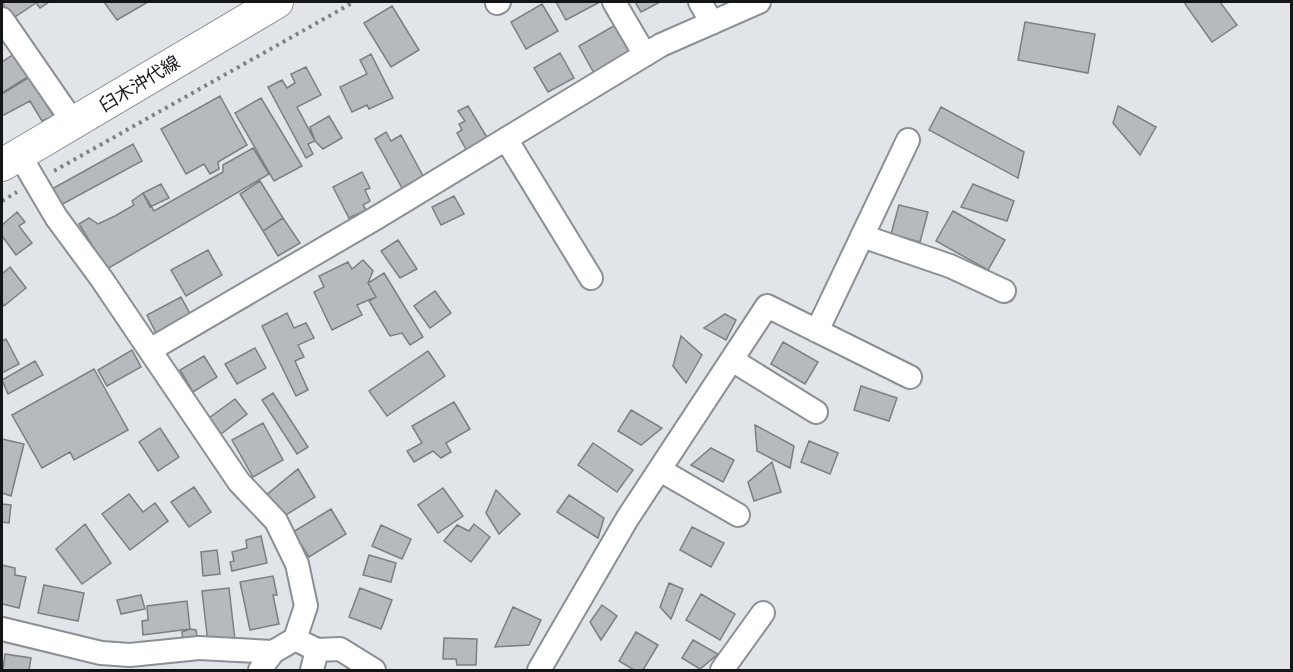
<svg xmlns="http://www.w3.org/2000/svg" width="1293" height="672" font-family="Ubuntu,'Noto Sans JP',sans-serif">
<rect width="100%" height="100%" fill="#e1e5ea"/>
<path fill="#b6babe" stroke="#7b7f83" stroke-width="1.5" d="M2 2H49L40 8 36 3 12 19Z
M104 2H148L117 20Z
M556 2H597L598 3 566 20Z
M635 2H660L641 12Z
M1186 2H1220L1237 25 1212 42 1185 4Z
M542 4 558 31 526 49 511 22Z
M392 6 419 50 391 67 364 23Z
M1025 22 1095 34 1088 73 1018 60Z
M617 24 634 53 595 75 579 46Z
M17 52 31 75 2 93V62Z
M560 53 574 78 548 92 534 68Z
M371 54 393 98 369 109 367 105 352 112 340 87 367 74 360 60Z
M306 67 321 95 297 107 315 141 308 144 313 154 306 158 268 87 282 80 287 88 295 83 291 74Z
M31 76 53 116 42 121 30 101 2 116V94Z
M220 96 247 145 218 162 219 169 210 174 204 164 186 174 161 129Z
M261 98 302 166 274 181 235 113Z
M468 106 488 139 467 151 457 133 462 130 459 124 465 121 458 111Z
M1118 106 1156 127 1140 155 1113 123Z
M941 107 1024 152 1018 178 929 130Z
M329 116 342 138 323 149 315 141 310 127Z
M386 132 391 141 401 135 423 176 402 188 375 139Z
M133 144 142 161 59 206 50 190Z
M253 148 269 174 107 269 79 224 89 218 98 224 115 216 134 205 132 201 143 193 154 211 223 172V165Z
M362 172 370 188 365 190 370 201 363 205 366 210 349 218 333 187Z
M260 181 283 218 263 231 240 194Z
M161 184 169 198 150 207 143 193Z
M973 184 1014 201 1007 221 961 207Z
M454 196 464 214 441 225 432 207Z
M899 205 928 212 920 242 891 234Z
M953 211 1005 240 988 270 936 241Z
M17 212 25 222 19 226 32 243 16 255 2 236V225Z
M283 218 300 243 278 256 263 231Z
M398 240 417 269 400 278 381 251Z
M208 250 222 275 186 296 171 270Z
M363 260 373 271 368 283 376 297 357 305 362 315 332 330 314 292 324 287 319 276 348 262 352 269Z
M10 267 26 288 4 306 2 303V274Z
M384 273 423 337 410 345 402 333 390 336 369 301 376 297 368 283Z
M435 291 451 313 430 328 414 306Z
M181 297 193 319 158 337 147 315Z
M287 313 294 328 306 323 314 338 298 345 304 357 295 361 308 390 296 396 262 326Z
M725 314 736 320 726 340 704 328Z
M681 336 702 355 686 383 673 366Z
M6 339 19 364 2 373V341Z
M783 342 818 362 805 384 771 364Z
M255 348 266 368 237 384 225 364Z
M132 350 141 367 107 386 98 370Z
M428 351 445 376 387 416 369 391Z
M204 356 217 377 193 392 180 370Z
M35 361 43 375 8 394 2 380Z
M94 369 128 430 74 460 70 452 42 468 12 415Z
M861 386 897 398 889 421 854 410Z
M273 393 308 447 297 454 262 400Z
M235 399 247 414 221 434 209 418Z
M454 402 470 429 446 443 451 452 441 458 433 451 414 462 407 451 422 443 412 426Z
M631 410 662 428 641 445 618 431Z
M263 423 283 460 253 477 232 440Z
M755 425 794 446 790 468 757 451Z
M160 428 179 457 158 471 139 442Z
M2 439 24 444 11 496 2 493Z
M809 441 838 453 830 474 801 462Z
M593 443 633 470 617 492 578 465Z
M711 448 734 460 723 482 691 465Z
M772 462 781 492 754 501 748 482Z
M298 469 315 497 276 521 265 496Z
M194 487 211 512 189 527 171 502Z
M443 488 463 516 438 533 418 505Z
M496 490 520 514 499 534 486 513Z
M129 494 143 512 155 503 168 521 130 550 102 514Z
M569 495 604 518 598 538 557 512Z
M2 504 11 505 9 523 2 522Z
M331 509 346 534 309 557 293 532Z
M85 524 111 563 82 584 56 549Z
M474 524 490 537 471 562 444 541 457 525 469 531Z
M381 525 411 539 402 559 372 546Z
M692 527 724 543 711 567 680 550Z
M261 536 267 563 232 571 230 562 234 561 232 552 247 548 246 540Z
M217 550 220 574 203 576 201 552Z
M369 555 396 563 391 582 363 575Z
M2 565 15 568V575L26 577 19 608 2 604Z
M273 576 277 595H273L279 624 250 630 240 582Z
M669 583 683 589 671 619 660 607Z
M44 585 84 593 78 621 38 613Z
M229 588 235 640 208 643 202 591Z
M360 588 392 600 381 629 349 617Z
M701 594 735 614 720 640 686 620Z
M141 595 145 609 121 614 117 600Z
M187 601 190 629 143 635 142 621 148 620 147 606Z
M602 605 617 616 601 640 590 622Z
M513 607 541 620 529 645 495 647Z
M190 629 196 630 199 648 184 650 182 632Z
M636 632 658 645 643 670H634L619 661Z
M444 638 477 639 476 665H457L456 659H443Z
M693 640 718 654 700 669 682 658Z
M5 654 31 658 29 670H3Z"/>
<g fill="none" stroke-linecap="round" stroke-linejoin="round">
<defs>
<path id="minor" d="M614 2 645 55
M700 2 712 23
M497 3 499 2
M2 19 73 122
M506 139 591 278
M19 154 56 217 101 278 239 482 276 521 297 564 306 606 295 639 273 652 260 670
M862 236 950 266 1004 291
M817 331 908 140
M150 350 376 218 661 45 759 2
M732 360 816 412
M660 470 738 515
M2 629 101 653 130 655 199 648 273 652
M295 639 317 650 340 649 374 670
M312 670 317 650
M539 670 627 519 767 306 910 377
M722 670 763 613"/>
<path id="secondary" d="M2 165 277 2"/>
</defs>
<use href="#minor" stroke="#8b8f93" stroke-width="26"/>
<use href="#secondary" stroke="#8b8f93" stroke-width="34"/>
<path stroke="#808286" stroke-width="4" stroke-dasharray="3 4.5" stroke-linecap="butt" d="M54 171 354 2
M2 201 17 192"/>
<use href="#minor" stroke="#fff" stroke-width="22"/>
<use href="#secondary" stroke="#fff" stroke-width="32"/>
</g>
<g text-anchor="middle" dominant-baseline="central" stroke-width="5" stroke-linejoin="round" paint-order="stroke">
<g font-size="18" fill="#141517" stroke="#fff">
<text transform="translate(139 83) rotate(-31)">臼木沖代線</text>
</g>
</g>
<rect width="1293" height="672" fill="none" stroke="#141517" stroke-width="6"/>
</svg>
